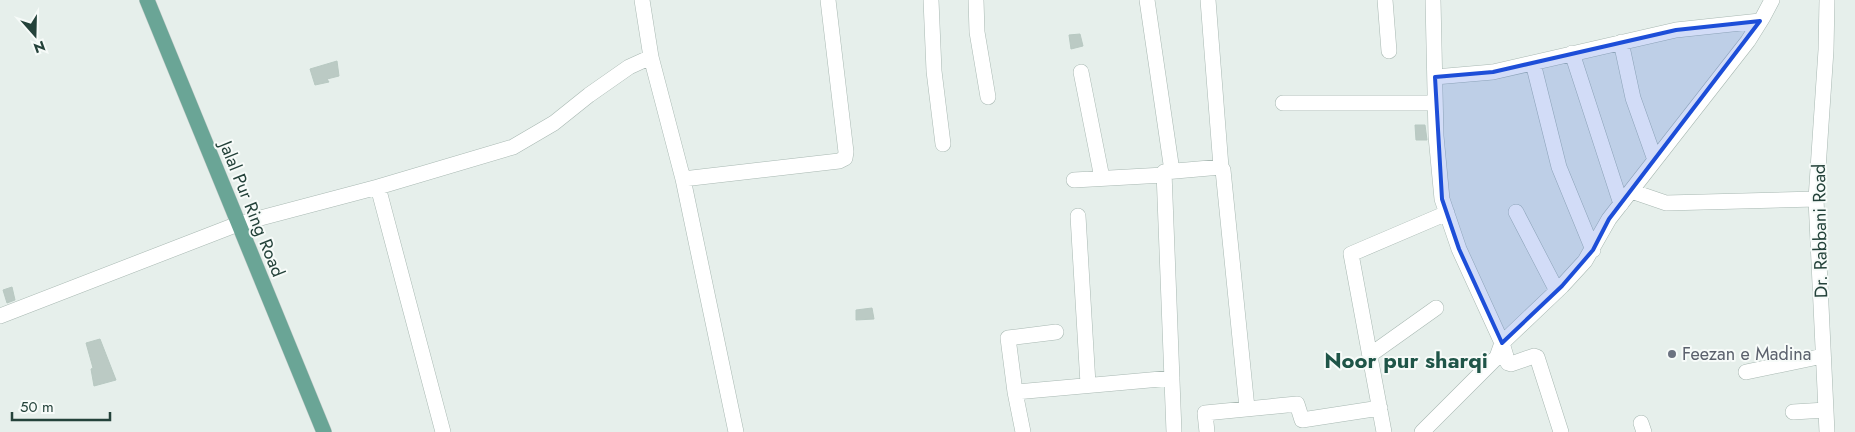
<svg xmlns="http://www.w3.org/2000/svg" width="1855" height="432" font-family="Jost,sans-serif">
<rect width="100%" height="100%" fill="#e6efeb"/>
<path fill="#bbcac4" stroke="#b8c9c2" d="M1080 34 1083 46 1071 49 1069 35Z
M337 61 339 76 327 79 329 82 315 85 310 69Z
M1415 125H1425L1427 140H1416Z
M12 287 15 300 7 303 3 290Z
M872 308 874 319 856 320V310Z
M100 339 116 380 94 386 91 369 93 368 86 343Z"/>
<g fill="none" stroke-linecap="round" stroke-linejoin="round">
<defs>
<path id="minor" d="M642 0 651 57 683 179 736 432
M931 0 934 71 943 144
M976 0 977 32 988 97
M1147 0 1172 171
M1208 0 1221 167 1223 170 1247 408
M1385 0 1389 51
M1433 0 1436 136 1442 199 1459 249 1502 343 1508 363 1511 364 1534 356 1537 357 1561 432
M1827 0 1826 50 1816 199 1827 432
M1621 42 1633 98 1655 160
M1572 53 1621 204
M1533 63 1559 167 1593 250
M1081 72 1102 178
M1435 77 1493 72 1676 30 1760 21
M1283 103H1435
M683 179 839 161 845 158 846 152 828 0
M1074 180 1164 175
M378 187 443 432
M1631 191 1666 203 1816 199
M1516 212 1557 291
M1078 216 1088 384
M0 316 238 224 378 187 513 147 554 123 589 95 629 67 651 57
M1370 355 1436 308
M1746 372 1823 356
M1015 392 1172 378
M1793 412 1826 410
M1641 423 1644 432
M1023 432 1015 392 1008 338 1056 332
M1174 432 1164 172 1221 167
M1207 432 1205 413 1297 404 1302 420 1380 408
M1384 432 1351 254 1447 213
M1422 432 1497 357 1502 343 1562 286 1585 261 1609 219 1748 41 1763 17 1772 0"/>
<path id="major" d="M147 0 324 432"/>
</defs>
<use href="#minor" stroke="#a8b8b2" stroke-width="16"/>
<use href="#major" stroke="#c2cac8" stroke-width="16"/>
<use href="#minor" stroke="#fff" stroke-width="15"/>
<use href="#major" stroke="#6aa596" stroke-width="15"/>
</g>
<path fill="#1d4ed8" fill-opacity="0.2" stroke="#1d4ed8" stroke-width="4" stroke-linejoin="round" d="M1760 21 1609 219 1593 250 1562 286 1502 343 1459 249 1442 199 1435 77 1493 72 1676 30Z"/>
<circle fill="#6b7280" stroke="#f7fbf9" stroke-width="2" cx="1672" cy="354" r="5"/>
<g text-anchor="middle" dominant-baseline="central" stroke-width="4" stroke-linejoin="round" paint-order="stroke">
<g font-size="18" fill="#24423a" stroke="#f7fbf9">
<text transform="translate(252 209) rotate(68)">Jalal Pur Ring Road</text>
<text transform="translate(1820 231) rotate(-91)">Dr. Rabbani Road</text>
</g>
<g font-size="18" fill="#5b616d" stroke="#f7fbf9" text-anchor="start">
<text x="1682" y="354">Feezan e Madina</text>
</g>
<g font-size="22" font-weight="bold" fill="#1f5548" stroke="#f7fbf9">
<text x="1406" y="360">Noor pur sharqi</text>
</g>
</g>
<g transform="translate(35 35) rotate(160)" stroke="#f7fbf9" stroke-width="4" paint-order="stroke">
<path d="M0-4L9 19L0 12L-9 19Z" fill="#24423a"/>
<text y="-8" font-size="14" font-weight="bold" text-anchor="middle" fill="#24423a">N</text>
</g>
<path d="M12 412v8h98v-8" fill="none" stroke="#24423a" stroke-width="2.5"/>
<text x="20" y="412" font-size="15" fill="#24423a" stroke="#f7fbf9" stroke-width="4" paint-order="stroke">50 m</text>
</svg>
